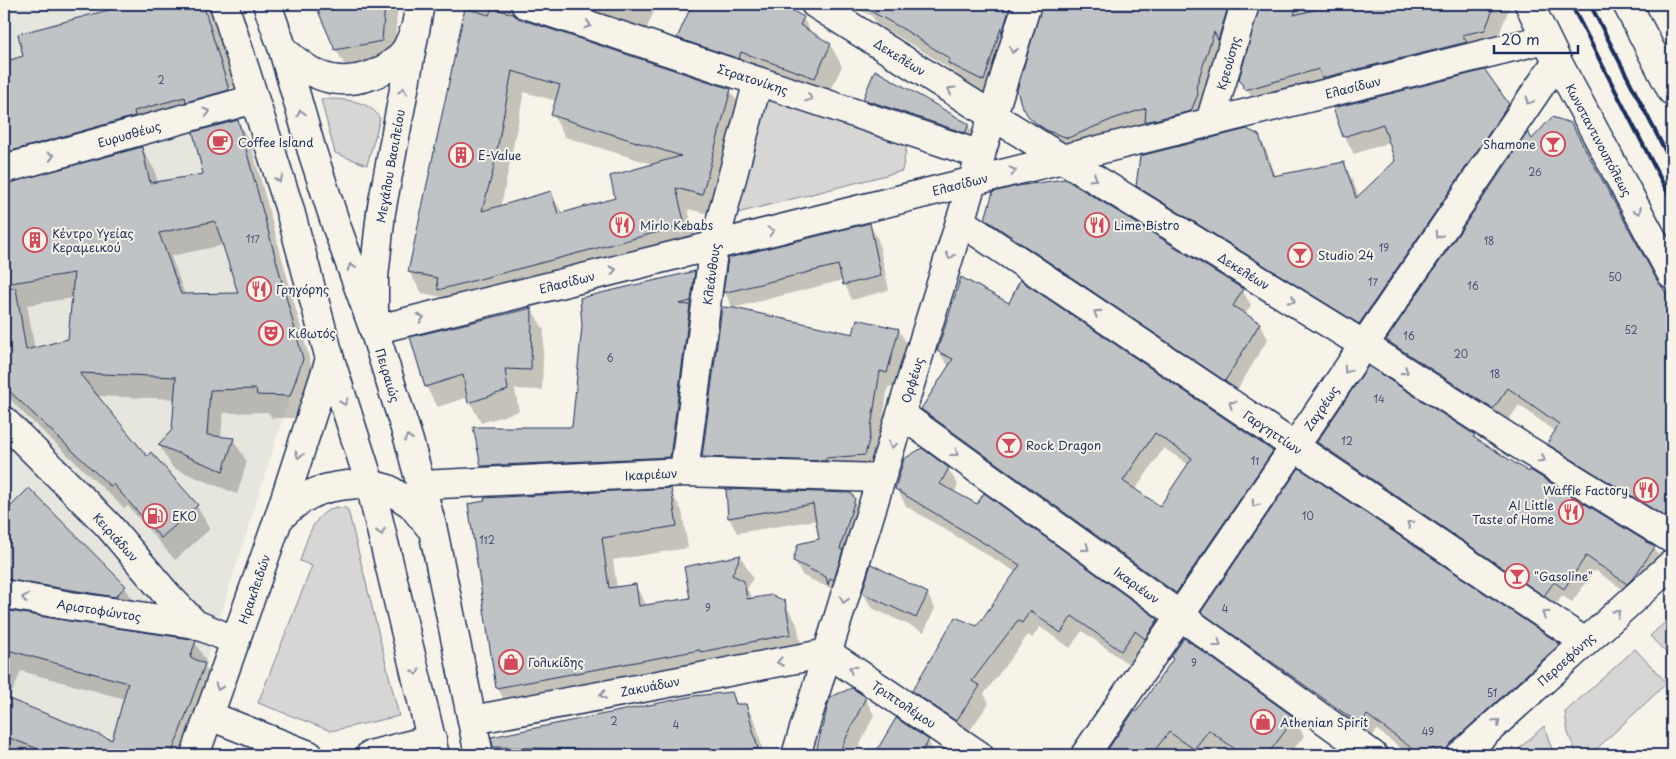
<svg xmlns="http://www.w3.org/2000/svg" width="1676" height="759" font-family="'Playpen Sans',sans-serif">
<rect width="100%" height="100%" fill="#f7f3e8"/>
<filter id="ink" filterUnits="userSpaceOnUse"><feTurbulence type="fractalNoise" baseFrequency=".02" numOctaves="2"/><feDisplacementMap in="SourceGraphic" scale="10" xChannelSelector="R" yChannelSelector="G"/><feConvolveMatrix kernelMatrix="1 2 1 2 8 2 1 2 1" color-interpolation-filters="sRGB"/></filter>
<g filter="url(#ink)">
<path fill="#e6e5de" d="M4 4H203L236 109 303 359 290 396 205 664 171 755H4Z"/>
<path fill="#d7d6d4" stroke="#798299" d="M743 91 907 145 902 171 710 220Z
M325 99C344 99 371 100 380 119L367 165 335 153 321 100Z
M336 507 345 508 348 510 399 716 331 731 258 703 312 566 300 561C307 540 312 514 336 507Z
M1672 616V659L1650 636Z
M1635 649 1667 683 1590 755H1577L1568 733 1565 712Z
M1544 726 1554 755H1512Z"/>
<path fill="#0003" fill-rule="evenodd" d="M112 4H209L234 87 187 100V103L235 89 242 113 6 182 4 185V63L25 57 114 10Z
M317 4H398L393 61 348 70 336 50Z
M467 4H657L641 42 526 14 522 21 730 90 743 111 714 215 688 209 697 246 451 311 443 297 422 293 409 272ZM524 92 557 101 553 115 565 137 655 165 617 198 563 214 550 192 501 207Z
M687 4H778L803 18 812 34 830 44 842 66 827 99 691 59 679 38 692 6Z
M848 4H1128L1126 16 1164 28 1172 4H1313L1310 12 1341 4H1511L1494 47 1256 106 1241 78 1261 6H1251L1207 111 1078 154 1040 133 1022 104 1042 6H1033L993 97 959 80 955 72 916 47 877 25 872 16Z
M864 99 968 125 976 138 972 145 872 112Z
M1508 105 1518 122 1370 340 1148 203 1138 186 1258 136 1268 154 1276 177 1343 164 1353 181 1359 197 1397 161 1390 142 1354 154 1344 136 1334 109Z
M238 121 251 144 316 383 303 418H272L268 412 223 413 221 438 233 439 247 462 237 494 173 468 159 445 173 431 176 399 96 396 147 458 197 506 210 529 175 560 128 506 124 508 20 410 4 392V185L142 148 155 171 158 183 204 175ZM224 245 240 294 185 295 171 256ZM73 298 70 340 35 349 27 305Z
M1532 141 1581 143 1672 307V532L1559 462 1548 444 1556 432 1519 405 1504 427 1398 359 1387 340Z
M986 219 1242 290 1251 305 1245 315 1260 324 1268 339 1234 395 995 234Z
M869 224 878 239 889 290 852 300 843 280 733 308 725 293 729 259Z
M694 272 705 291 680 476 494 485 483 466 573 429 584 326Z
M532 310 544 330 542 390 515 389 519 411 481 423 470 402 468 397 438 407 426 387Z
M899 330 908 346 896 388 888 387 877 457 873 470 712 473 703 457 854 335Z
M938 351 1272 452 1281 467 1185 608 931 425 922 409 950 368ZM1164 448 1189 465 1160 508 1135 490Z
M1474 436 1477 440 1529 474 1654 548 1663 562 1635 598 1595 570 1572 602 1562 596 1553 609 1326 457 1318 442Z
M921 450 948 469 958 485 954 493 978 506 984 495 1157 620 1167 636 1131 666 1082 631 1070 648 1040 627 1032 638 1028 635 984 694 989 703 966 736 923 707 913 691 977 628 1016 572 906 506 897 489Z
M1299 470 1559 645 1568 661 1464 755H1410L1377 730 1370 740 1212 628 1203 612Z
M29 489 125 587 137 607 4 604V515Z
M670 490 682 511 688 548 613 560 617 588 635 585 647 606 691 599 685 568 741 557 753 578 747 589 753 599 784 602 797 624 803 655 509 709 497 687 469 505Z
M850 494 863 515 837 598 832 589 803 576 794 561 821 540 817 520 737 533 729 518Z
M863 593 927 594 935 608 924 632 872 608Z
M4 611 195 642 207 663 205 667 216 685 191 755H15L6 752 4 755ZM21 671 125 699 113 741 9 700Z
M1184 639 1294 719 1304 736 1289 755H1189L1179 748 1173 755H1105L1134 712 1136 713 1174 660Z
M732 694 738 705H746L756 723 764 755H499L495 747Z
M831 698H865L874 715 855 755H817Z
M896 720 928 741 936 755H875Z"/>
<path fill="#c0c3c5" stroke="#1b2f5e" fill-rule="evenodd" d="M111 4H203L229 90 186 102 185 97 134 111 135 116 4 153V62L23 56 18 34 112 9Z
M315 4H385L382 41 335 50Z
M692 4H780L804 17 800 25 831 44 815 78 741 52 739 59 677 38Z
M858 4H1011L1002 33 1001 28 984 81 948 63 950 59 905 30Z
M1042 4H1229L1218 40 1214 32 1196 87 1198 94 1191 111 1145 122 1146 108 1113 119 1068 138 1048 131 1037 124 1028 116 1021 104 1017 90Z
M1260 4H1298L1294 15 1338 4H1495L1485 30 1462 35 1467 42 1322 78 1319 69 1245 90 1239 79Z
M465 8 489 15 492 8 513 14 520 19 731 89 702 195 676 188 685 225 438 290 437 278 408 272ZM512 71 560 85 551 115 681 156 610 176 615 198 558 214 551 191 482 211 493 171Z
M875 70 969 124 965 133 863 99Z
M1485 70 1509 104 1359 324 1136 186 1140 156 1247 129 1259 135 1273 176 1344 162 1356 198 1395 161 1383 124 1343 137 1333 108Z
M1552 117 1571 123 1658 282 1663 288 1672 304V521L1547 444 1559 424 1508 388 1493 409 1386 340 1528 132 1532 139Z
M238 120 303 359 290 396 257 395 256 389 210 390 207 435 234 438 223 471 158 445 172 430 176 377 79 373 147 456 151 452 198 505 161 538 113 484 110 486 4 386V289L16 288 26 350 68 339 74 273 4 284V184L142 147 150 183 203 174 193 132ZM215 221 238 293 181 294 159 233Z
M1065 179 1243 289 1233 306 1260 323 1225 381 985 219 993 192 1017 186Z
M870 223 881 276 843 285 838 265 723 293 728 258Z
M695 271 691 301 679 304 690 305 670 457 481 466 473 427H572L582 326 580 298Z
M961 277 1009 303 1020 280 1273 451 1176 593 921 409 953 359 937 351ZM1155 433 1192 458 1160 506 1123 481Z
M722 307 734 308 853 334 857 319 899 329 887 373 880 371 869 440 865 455 825 458 827 461 702 457Z
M532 308 531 370 505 369 508 390 468 403 463 375 425 387 410 337Z
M1368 366 1475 435 1473 437 1529 472 1530 470 1655 547 1634 577 1627 584 1586 556 1564 589 1554 582 1544 596 1317 442Z
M922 448 949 468 940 484 977 504 984 493 1158 619 1145 639 1135 631 1121 651 1072 616 1061 633 1030 611 1022 623 1018 620 972 681 980 686 956 721 912 691 955 617 977 626 1020 565 895 489 904 459Z
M1299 468 1560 644 1451 743 1443 755 1433 748 1425 755H1421L1367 715 1361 725 1201 612Z
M29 488 126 586 115 597 4 579V513Z
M671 488 677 526 602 538 609 588 636 584 639 606 690 598 684 567 741 555 732 575 744 581 747 599 772 595 785 601 791 634 701 652 700 650 496 688 468 504 485 501 484 498Z
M726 489 851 493 855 499 840 549 843 550 834 580 830 578 828 585 826 577 793 561 798 544 819 539 813 504 728 518Z
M871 564 928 593 916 618 862 593Z
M4 610 69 621 191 639 196 641 190 657 205 664 171 755H54L4 736V697L112 740 128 683 4 649Z
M1184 638 1295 718 1267 755H1243L1209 730 1194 749 1169 732 1151 755H1104L1134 711 1136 712 1173 659 1171 657Z
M852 688 866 697 838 755H815L830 697Z
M732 692 736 704H746L758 749 730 750 731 755H661L660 751 493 747 491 737 694 696Z
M896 718 929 740 920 755H874Z"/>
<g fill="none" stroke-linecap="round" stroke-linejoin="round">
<defs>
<path id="street" d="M420 4 381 212 374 277V330L1545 39
M525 4 981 155
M815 4 993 116 1364 345 1526 449 1672 539
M1529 4 1557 61 1672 275
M1210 122 1245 4
M4 169 254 99
M960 221 1585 642
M901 414 1373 755
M684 472 714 245 758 81
M421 485 684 472 881 478
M4 594 71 606 195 624
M210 716 309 755
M472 720 828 653 979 755
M370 755 432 739
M796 755 1027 4
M1085 755 1557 61
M1461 755 1672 564"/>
<path id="secondary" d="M1627 4 1672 91
M4 421 108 525 167 595 195 624 236 641
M195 755 278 520C305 490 331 484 370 484"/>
<path id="primary" d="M224 4 289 207 330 359 370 484 435 755
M267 4 283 50 312 151 336 225 374 330 409 441 433 530 479 755
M283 50C295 60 307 71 321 76 350 87 387 75 405 51 409 45 412 36 415 29
M370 484 388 489 411 504 430 527
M278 520 330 359"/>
</defs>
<use href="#street" stroke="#1b2f5e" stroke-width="31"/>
<use href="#secondary" stroke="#1b2f5e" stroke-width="31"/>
<use href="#primary" stroke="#1b2f5e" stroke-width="31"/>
<use href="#street" stroke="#f7f3e8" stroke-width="28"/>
<use href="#secondary" stroke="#f7f3e8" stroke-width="28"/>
<use href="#primary" stroke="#f7f3e8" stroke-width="28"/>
<path stroke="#1b2f5e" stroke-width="4" d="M1571 4 1672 201
M1590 4 1672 164"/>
</g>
<defs><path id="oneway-chevron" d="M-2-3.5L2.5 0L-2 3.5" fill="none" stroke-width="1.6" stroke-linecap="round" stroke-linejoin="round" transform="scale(1.25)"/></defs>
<g stroke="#8991a3">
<use href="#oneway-chevron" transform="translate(588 25) rotate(18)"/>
<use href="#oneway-chevron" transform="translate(1013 50) rotate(107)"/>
<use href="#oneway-chevron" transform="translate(951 90) rotate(-148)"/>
<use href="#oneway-chevron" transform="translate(403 91) rotate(-80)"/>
<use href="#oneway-chevron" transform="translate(809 98) rotate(18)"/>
<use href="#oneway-chevron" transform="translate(1529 101) rotate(124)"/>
<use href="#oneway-chevron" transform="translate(207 112) rotate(-16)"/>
<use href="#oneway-chevron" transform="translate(301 113) rotate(-106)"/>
<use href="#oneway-chevron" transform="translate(51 156) rotate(-16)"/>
<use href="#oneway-chevron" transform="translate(1013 171) rotate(-14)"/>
<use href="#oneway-chevron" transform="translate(1094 178) rotate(32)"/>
<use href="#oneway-chevron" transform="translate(279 179) rotate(72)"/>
<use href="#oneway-chevron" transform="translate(1638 211) rotate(62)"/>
<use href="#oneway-chevron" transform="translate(771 231) rotate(-14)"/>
<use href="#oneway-chevron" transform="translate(1438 235) rotate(124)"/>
<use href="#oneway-chevron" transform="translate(950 256) rotate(107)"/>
<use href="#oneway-chevron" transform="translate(351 267) rotate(-110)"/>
<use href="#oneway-chevron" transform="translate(613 270) rotate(-14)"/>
<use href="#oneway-chevron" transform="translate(1292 300) rotate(32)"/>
<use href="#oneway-chevron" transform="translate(1097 313) rotate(-146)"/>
<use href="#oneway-chevron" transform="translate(421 318) rotate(-14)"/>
<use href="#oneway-chevron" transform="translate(1347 370) rotate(124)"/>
<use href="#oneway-chevron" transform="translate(1405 371) rotate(33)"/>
<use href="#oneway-chevron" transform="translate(344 402) rotate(72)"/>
<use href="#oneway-chevron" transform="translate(1232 404) rotate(-146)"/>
<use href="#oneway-chevron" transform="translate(408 438) rotate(-107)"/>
<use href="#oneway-chevron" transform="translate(892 445) rotate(107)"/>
<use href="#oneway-chevron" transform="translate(955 453) rotate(36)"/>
<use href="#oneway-chevron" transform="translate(299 455) rotate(108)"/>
<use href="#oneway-chevron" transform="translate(1542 459) rotate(32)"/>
<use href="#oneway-chevron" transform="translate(1255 504) rotate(124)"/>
<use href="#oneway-chevron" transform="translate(1410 524) rotate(-146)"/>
<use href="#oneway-chevron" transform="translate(381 532) rotate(76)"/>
<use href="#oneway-chevron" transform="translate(1086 548) rotate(36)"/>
<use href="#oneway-chevron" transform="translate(25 598) rotate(-169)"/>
<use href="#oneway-chevron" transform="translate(844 600) rotate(107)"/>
<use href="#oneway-chevron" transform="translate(1617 613) rotate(-42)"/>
<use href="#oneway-chevron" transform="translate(1545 614) rotate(-146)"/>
<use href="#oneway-chevron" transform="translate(1218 644) rotate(36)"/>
<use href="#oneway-chevron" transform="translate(780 662) rotate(169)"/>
<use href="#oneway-chevron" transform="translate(852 669) rotate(-146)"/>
<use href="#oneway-chevron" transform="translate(416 672) rotate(77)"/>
<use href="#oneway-chevron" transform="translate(219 687) rotate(109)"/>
<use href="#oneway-chevron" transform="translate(603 695) rotate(169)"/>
<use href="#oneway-chevron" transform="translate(1497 722) rotate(-42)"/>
</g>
</g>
<defs>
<symbol id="cafe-ring" viewBox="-11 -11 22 22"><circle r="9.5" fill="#f7f3e8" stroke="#d1495b" stroke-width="1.5"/><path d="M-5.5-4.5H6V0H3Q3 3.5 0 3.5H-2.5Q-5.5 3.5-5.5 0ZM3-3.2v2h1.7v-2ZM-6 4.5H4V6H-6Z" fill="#d1495b"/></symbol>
<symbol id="bar-ring" viewBox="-11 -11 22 22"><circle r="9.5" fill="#f7f3e8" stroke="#d1495b" stroke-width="1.5"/><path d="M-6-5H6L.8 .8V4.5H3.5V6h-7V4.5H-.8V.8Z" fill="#d1495b"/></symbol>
<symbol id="building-ring" viewBox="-11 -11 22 22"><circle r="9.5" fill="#f7f3e8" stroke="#d1495b" stroke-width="1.5"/><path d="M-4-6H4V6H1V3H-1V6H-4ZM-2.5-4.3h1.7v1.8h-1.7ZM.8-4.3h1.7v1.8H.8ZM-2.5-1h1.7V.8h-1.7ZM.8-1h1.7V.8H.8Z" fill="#d1495b"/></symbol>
<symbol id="restaurant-ring" viewBox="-11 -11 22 22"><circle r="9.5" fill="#f7f3e8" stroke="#d1495b" stroke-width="1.5"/><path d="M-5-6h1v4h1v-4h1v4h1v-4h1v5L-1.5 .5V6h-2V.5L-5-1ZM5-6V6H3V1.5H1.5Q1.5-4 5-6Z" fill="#d1495b"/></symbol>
<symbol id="theatre-ring" viewBox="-11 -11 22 22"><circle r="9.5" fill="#f7f3e8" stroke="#d1495b" stroke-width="1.5"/><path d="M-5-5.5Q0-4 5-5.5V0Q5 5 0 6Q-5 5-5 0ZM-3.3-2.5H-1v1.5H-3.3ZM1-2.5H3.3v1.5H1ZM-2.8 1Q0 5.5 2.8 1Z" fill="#d1495b"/></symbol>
<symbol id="fuel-ring" viewBox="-11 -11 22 22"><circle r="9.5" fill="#f7f3e8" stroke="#d1495b" stroke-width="1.5"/><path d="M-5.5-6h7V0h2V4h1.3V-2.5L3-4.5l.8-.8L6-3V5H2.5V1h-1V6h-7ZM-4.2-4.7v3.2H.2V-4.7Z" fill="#d1495b"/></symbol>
<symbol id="shop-ring" viewBox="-11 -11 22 22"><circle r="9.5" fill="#f7f3e8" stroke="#d1495b" stroke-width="1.5"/><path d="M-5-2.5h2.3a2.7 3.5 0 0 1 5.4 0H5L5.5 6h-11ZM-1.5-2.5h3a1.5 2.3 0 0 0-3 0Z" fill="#d1495b"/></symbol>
</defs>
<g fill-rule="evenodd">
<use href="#cafe-ring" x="206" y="128" width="28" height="28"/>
<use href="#bar-ring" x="1539" y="130" width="28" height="28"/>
<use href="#building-ring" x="447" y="141" width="28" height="28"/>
<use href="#restaurant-ring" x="608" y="211" width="28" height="28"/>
<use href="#restaurant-ring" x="1083" y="211" width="28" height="28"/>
<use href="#building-ring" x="21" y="226" width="28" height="28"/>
<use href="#bar-ring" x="1286" y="241" width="28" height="28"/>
<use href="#restaurant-ring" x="245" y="275" width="28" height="28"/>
<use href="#theatre-ring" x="257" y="319" width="28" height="28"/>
<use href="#bar-ring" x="995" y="431" width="28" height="28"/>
<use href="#restaurant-ring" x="1632" y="476" width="28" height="28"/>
<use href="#restaurant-ring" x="1557" y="498" width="28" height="28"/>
<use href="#fuel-ring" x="141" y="502" width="28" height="28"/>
<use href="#bar-ring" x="1503" y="562" width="28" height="28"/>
<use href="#shop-ring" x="497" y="648" width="28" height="28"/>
<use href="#shop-ring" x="1249" y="708" width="28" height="28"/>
</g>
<g text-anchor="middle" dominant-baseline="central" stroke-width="4" stroke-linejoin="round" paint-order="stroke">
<g font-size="10" fill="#445478">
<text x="161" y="79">2</text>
<text x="1535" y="171">26</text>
<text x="253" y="238">117</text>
<text x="1489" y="240">18</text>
<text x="1384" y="247">19</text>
<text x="1615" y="276">50</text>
<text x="1373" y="281">17</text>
<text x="1473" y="285">16</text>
<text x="1631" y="329">52</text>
<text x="1409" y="335">16</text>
<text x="1461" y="353">20</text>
<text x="610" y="357">6</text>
<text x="1495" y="373">18</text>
<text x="1379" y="398">14</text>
<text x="1347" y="440">12</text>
<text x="1255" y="460">11</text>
<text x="1308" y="515">10</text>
<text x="487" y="539">112</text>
<text x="708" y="607">9</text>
<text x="1225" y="608">4</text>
<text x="1194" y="662">9</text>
<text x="1492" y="692">51</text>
<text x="614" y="720">2</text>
<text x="676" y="724">4</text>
<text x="1428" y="731">49</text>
</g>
<g font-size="12" fill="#1b2f5e" stroke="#f7f3e8">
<text transform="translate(900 57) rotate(32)">Δεκελέων</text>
<text transform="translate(1228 63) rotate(-74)">Κρεούσης</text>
<text transform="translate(753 79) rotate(18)">Στρατονίκης</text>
<text transform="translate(1353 87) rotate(-14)">Ελασίδων</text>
<text transform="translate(129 134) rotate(-16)">Ευρυσθέως</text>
<text transform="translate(1599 140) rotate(62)">Κωνσταντινουπόλεως</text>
<text transform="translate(390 166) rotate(-80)">Μεγάλου Βασιλείου</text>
<text transform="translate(960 184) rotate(-14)">Ελασίδων</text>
<text transform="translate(1244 271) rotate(32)">Δεκελέων</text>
<text transform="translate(711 274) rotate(-82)">Κλεάνθους</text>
<text transform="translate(567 282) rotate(-14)">Ελασίδων</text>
<text transform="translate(388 375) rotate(73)">Πειραιώς</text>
<text transform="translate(912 380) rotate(-73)">Ορφέως</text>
<text transform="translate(1321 408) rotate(-56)">Ζαγρέως</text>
<text transform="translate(1273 432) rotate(34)">Γαργηττίων</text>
<text transform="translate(651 474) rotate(-3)">Ικαριέων</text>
<text transform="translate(116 537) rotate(48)">Κειριάδων</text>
<text transform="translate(1137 585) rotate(36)">Ικαριέων</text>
<text transform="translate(254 589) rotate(-71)">Ηρακλειδών</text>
<text transform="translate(99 610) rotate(9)">Αριστοφώντος</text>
<text transform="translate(1566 659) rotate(-42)">Περσεφόνης</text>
<text transform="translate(650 686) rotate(-11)">Ζακυάδων</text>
<text transform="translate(904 704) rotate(34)">Τριπτολέμου</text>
</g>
<g font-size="12" fill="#1b2f5e" stroke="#f7f3e8" text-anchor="start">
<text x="238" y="142">Coffee Island</text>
<text x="1536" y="144" text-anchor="end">Shamone</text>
<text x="478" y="155">E-Value</text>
<text x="640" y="225">Mirlo Kebabs</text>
<text x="1114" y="225">Lime Bistro</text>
<text x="52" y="233">Κέντρο Υγείας<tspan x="52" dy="14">Κεραμεικού</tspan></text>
<text x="1318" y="255">Studio 24</text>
<text x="276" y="289">Γρηγόρης</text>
<text x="288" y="333">Κιβωτός</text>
<text x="1026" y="445">Rock Dragon</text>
<text x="1628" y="490" text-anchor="end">Waffle Factory</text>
<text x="1554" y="505" text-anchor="end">Al Little<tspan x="1554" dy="14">Taste of Home</tspan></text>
<text x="172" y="516">EKO</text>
<text x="1534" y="576">"Gasoline"</text>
<text x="528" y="662">Γολικίδης</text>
<text x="1280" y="722">Athenian Spirit</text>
</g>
</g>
<rect width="1676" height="759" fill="none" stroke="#f7f3e8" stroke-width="20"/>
<rect x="10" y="10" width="1656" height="739" fill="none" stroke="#1b2f5e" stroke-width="2" filter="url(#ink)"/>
<path d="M1494 45v8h84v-8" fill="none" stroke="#1b2f5e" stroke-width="2.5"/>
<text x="1501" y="45" font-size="15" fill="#1b2f5e" stroke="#f7f3e8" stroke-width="4" paint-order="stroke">20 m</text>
</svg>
